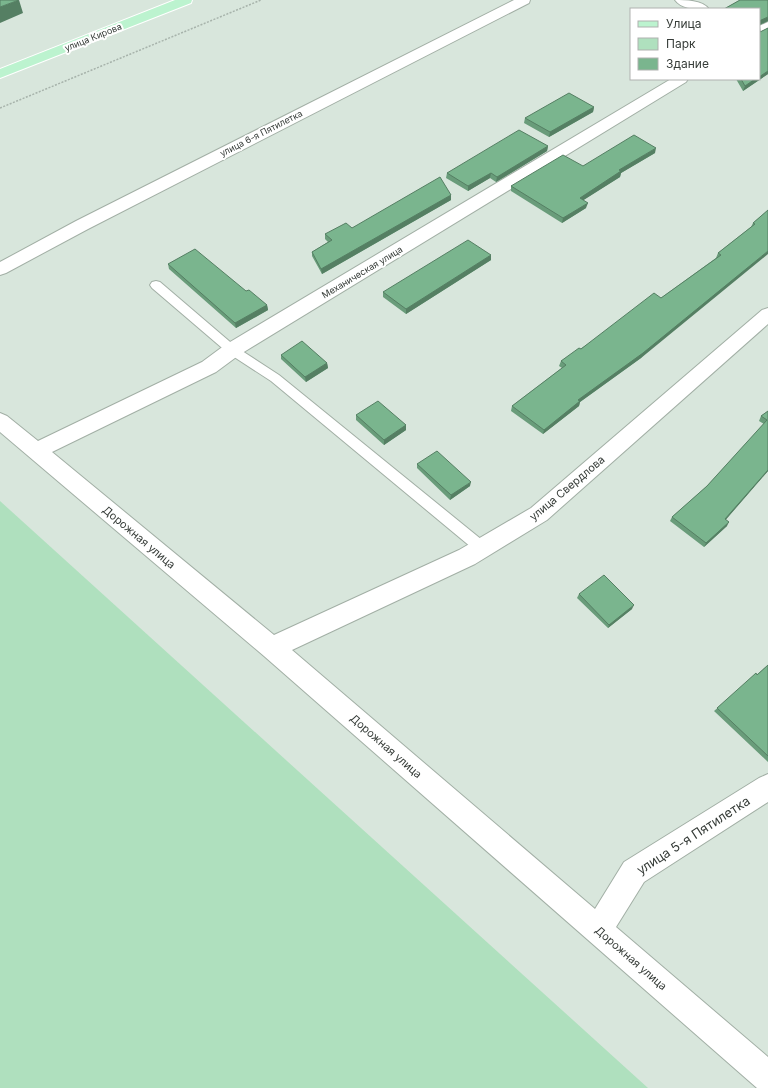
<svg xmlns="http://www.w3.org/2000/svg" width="768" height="1088" font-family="Inter,sans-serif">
<rect width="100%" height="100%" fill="#d8e6dc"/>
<path fill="#afe0be" d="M0 501 648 1088H0Z"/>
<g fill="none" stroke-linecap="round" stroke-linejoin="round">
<defs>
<path id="lane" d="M156 281 160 282 236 347 279 375 487 544 489 548 487 552 482 554 477 552 271 381 228 353 152 288 150 285 152 282Z"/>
<path id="street" d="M514 0H530L529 3 88 229 6 273 0 275V262L76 221Z
M675 0C686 0 702 0 709 9 698 9 682 10 675 0Z
M768 22V31L759 35V26Z
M671 79H688L686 82 239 355 216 372 52 452 274 635 459 550 531 508 762 310 768 308V324L547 520 475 564 292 650 595 909 624 862 759 778 768 774V802L644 882 616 927 768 1057V1088H757L264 656 0 432V413L7 416 38 441 202 362 225 345Z"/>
<path id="primary" d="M175 0H192L191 3 0 78V69Z"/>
</defs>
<use href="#lane" stroke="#a2afa5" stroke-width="2"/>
<use href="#street" stroke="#a2afa5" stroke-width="2"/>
<use href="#primary" stroke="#fff" stroke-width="2"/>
<path stroke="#a7b3ab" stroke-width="1.5" stroke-dasharray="2 1.5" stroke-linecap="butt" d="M0 108 261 0"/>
<use href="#lane" fill="#fff" fill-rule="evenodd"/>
<use href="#street" fill="#fff" fill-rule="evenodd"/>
<use href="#primary" fill="#bcf3cf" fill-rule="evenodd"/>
</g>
<path fill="#699c7a" d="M740 0H768V21L760 25V32L768 28V74L743 91 736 79H759V9H724Z
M594 107 593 112 549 137 524 123 525 118Z
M548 146 547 151 496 182 490 178 468 191 446 178 447 173Z
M655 153 621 173 620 177 583 200 586 208 562 223 511 191V186L583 166Z
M451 195V200L322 274 312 256V252L328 242 325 239V234L352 228Z
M768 210 641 358 580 402 579 406 543 434 511 411 512 406 562 368 559 366 561 361 661 298 716 258 718 253 751 227 753 223Z
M491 255V260L406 314 383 297V292Z
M168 264 246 291 267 305 268 310 236 328 169 269Z
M281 355 327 363 328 368 306 382 281 359Z
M768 411V471L726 519 727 526 704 547 670 521 672 517 707 486 764 424 759 421 761 416Z
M356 415 406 425V430L384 445 356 420Z
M417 464 470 486 450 500 417 468Z
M579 594 632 609 608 628 577 598Z
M768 665V762L714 711Z"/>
<path fill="#557f63" d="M19 0 23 13 0 23V7Z
M768 17V21L759 25V21Z
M768 71V74L743 91 745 86 755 79H759V77Z
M594 107 593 112 549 137 550 132Z
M548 146 547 151 496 182 497 177Z
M656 148 655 153 621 173 620 177 579 203 580 198 619 170Z
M491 173 490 178 468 191V186Z
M451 195V200L322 274 321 269Z
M588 203 586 208 562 223 563 218Z
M768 251V254L641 358 580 402 579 406 543 434 544 430 578 400Z
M491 255V260L406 314V309Z
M267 305 268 310 236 328 235 323Z
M327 363 328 368 306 382 305 377Z
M406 425V430L384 445V440Z
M768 470V471L723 523 725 519Z
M471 482 470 486 450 500 451 495Z
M729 522 727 526 704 547 706 543Z
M634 605 632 609 608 628 609 625Z"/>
<path fill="#7ab58e" stroke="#557f63" d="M0 0H19L0 7Z
M740 0H768V17L759 21 760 32 768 28V71L759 77V9H724Z
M741 79H755L745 86Z
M569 93 594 107 550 132 525 118Z
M519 130 548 146 497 177 491 173 468 186 447 173Z
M634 135 656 148 619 170 621 171 580 198 588 203 563 218 511 186 563 155 583 166Z
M440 177 451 195 321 269 312 252 332 240 325 234 346 223 352 228Z
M768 210V251L643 353 578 400 580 401 544 430 512 406 566 365 561 361 579 348 581 349 654 293 661 298 721 255 718 253 755 224 753 223Z
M468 240 491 255 406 309 383 292Z
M195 249 246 291 249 290 267 305 235 323 168 264Z
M302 341 327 363 305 377 281 355Z
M378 401 406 425 384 440 356 415Z
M768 411V470L725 519 729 522 706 543 672 517 707 486 767 420 761 416Z
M437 451 471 482 451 495 417 464Z
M604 575 634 605 609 625 579 594Z
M768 665V756L717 708 756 673 757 675Z"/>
<g text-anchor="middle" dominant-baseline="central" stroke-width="4" stroke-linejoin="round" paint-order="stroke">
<g font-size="9" fill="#363c38" stroke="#fff">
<text transform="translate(93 37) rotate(-22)">улица Кирова</text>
<text transform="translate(261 133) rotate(-27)">улица 6-я Пятилетка</text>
<text transform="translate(362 272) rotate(-31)">Механическая улица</text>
</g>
<g font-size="11" fill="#363c38" stroke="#fff">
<text transform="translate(567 488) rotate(-40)">улица Свердлова</text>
<text transform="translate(139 537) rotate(40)">Дорожная улица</text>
<text transform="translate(386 746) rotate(41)">Дорожная улица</text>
<text transform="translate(631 958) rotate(41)">Дорожная улица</text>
</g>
<g font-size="13" fill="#363c38" stroke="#fff">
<text transform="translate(693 835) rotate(-33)">улица 5-я Пятилетка</text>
</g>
</g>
<rect x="630" y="8" width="130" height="72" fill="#ffffff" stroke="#afb1af"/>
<rect x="638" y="21" width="20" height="6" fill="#bcf3cf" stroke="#afb1af"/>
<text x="666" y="28" font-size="12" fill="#363c38">Улица</text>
<rect x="638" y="38" width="20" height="12" fill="#afe0be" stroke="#afb1af"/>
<text x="666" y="48" font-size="12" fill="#363c38">Парк</text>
<rect x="638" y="58" width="20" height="12" fill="#7ab58e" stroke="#afb1af"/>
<text x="666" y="68" font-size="12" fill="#363c38">Здание</text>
</svg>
